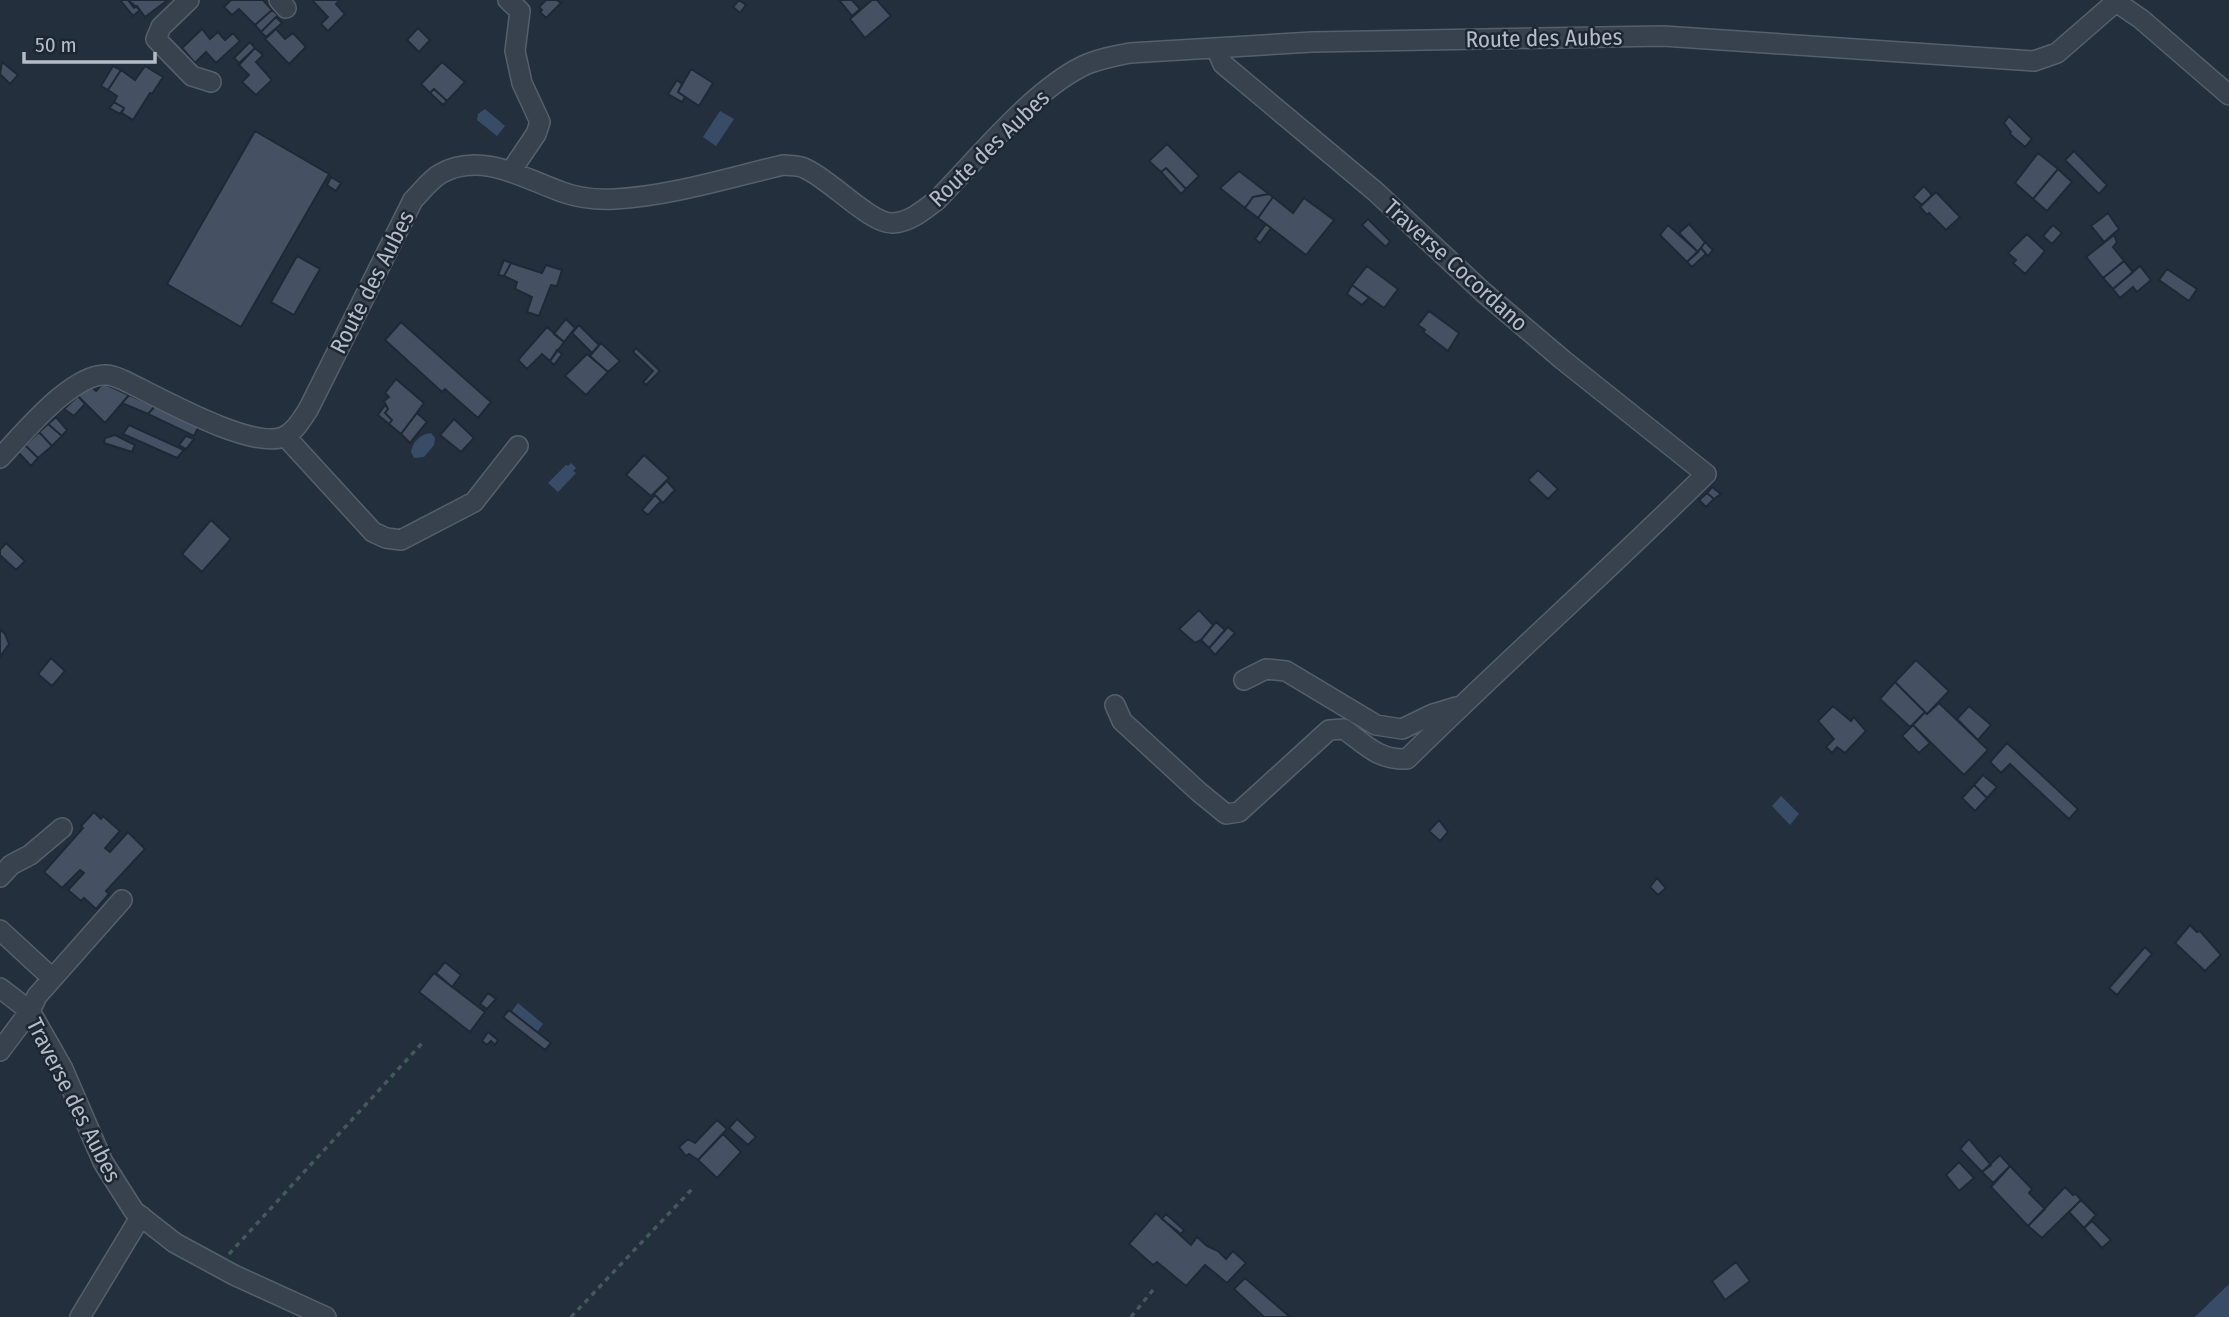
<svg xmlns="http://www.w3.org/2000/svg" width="2229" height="1317" font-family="'Fira Sans Condensed',sans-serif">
<rect width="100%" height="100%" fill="#242f3e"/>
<path fill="#394c67" d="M485 109 505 126 497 136 477 120 478 114Z
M720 111 734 119 716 146 703 137Z
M431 433 435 438 434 445 424 457 414 458 411 452C413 442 420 434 431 433Z
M571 463 576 468 573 471 576 473 558 492 548 483 566 465 568 466Z
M1781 796 1799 814 1790 825 1772 806Z
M518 1003 543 1024 537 1032 512 1011Z
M2229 1284V1317H2195Z"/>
<path fill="#455162" stroke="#1f2835" stroke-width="2" d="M120 0H128L140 10 133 16Z
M128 0H168L145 17 137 6 134 8Z
M231 0H263L272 10 255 25 239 9 232 15 224 7Z
M312 0H340L336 4 345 14 328 31 321 24 328 17Z
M546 0H557L561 3 546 18 540 12 542 10 539 7Z
M739 0 746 5 740 13 733 7Z
M839 0H852L860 9 852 16Z
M872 0H877L891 16 865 38 850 19Z
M272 10 278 15 261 32 255 25Z
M276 17 282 23 266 37 261 32Z
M418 28 430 40 419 52 407 40Z
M202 29 210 39 218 32 225 40 233 33 240 41 216 63 206 52 195 63 182 48Z
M276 29 285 39 293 33 306 47 289 64 265 39Z
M250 42 255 48 240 64 234 58Z
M255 48 263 55 256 62 272 80 256 95 242 82 249 75 238 64Z
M2 62 18 75 10 84 0 74Z
M442 62 465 82 447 101 434 89 430 93 421 84Z
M113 66 121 70 108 90 101 86Z
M145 66 163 77 152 94 150 93 133 120 122 113 124 108 114 102 117 96 108 90 121 70 135 80Z
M691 69 713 83 699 106 678 92Z
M677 80 682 84 678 92 685 97 682 102 668 94Z
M434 89 447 101 443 105 430 93Z
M114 102 124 108 120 114 109 108Z
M2009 116 2032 139 2025 147 2010 134 2011 132 2004 123Z
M255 131 329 174 241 327 167 284Z
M1167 144 1199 176 1186 189 1166 168 1161 172 1149 161Z
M2074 151 2107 185 2099 194 2065 160Z
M2038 153 2058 169 2033 199 2015 183Z
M1166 168 1186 189 1181 194 1161 172Z
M2058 169 2072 182 2047 211 2033 199Z
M1239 171 1269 194 1253 197 1245 208 1220 188Z
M331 177 341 183 336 191 327 185Z
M1924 186 1932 195 1922 205 1913 197Z
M1936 192 1960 217 1946 230 1929 213 1927 215 1920 207Z
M1269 194 1273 197 1258 218 1245 208 1253 197Z
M1273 197 1293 213 1304 198 1334 220 1306 255 1258 218Z
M2108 213 2119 229 2104 242 2091 226Z
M1368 219 1390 241 1386 247 1362 225Z
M1266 224 1271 228 1260 243 1255 239Z
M1689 224 1705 242 1698 252 1679 233Z
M1668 225 1698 252 1687 262 1660 235Z
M2053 225 2062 233 2052 244 2043 236Z
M2027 234 2045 251 2025 274 2013 263 2016 260 2008 253Z
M2114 235 2117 242 2113 247 2124 261 2103 278 2086 257Z
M1705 242 1713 250 1708 256 1701 248Z
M1701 248 1706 254 1692 267 1687 262Z
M297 256 320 269 294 315 271 302Z
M504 260 511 263 504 276 498 275Z
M2124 261 2133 272 2113 289 2103 278Z
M511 263 542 273 546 265 562 270 557 286 551 285 539 316 527 312 532 297 515 289 517 282 504 276Z
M1367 266 1398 289 1384 308 1352 285Z
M2140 266 2151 280 2137 292 2133 287 2120 298 2113 289Z
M2167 269 2197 289 2189 301 2159 280Z
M1352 285 1369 298 1362 305 1347 294Z
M1429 311 1459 333 1448 351 1423 332 1425 330 1418 325Z
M566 319 575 328 564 342 554 334Z
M401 322 491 402 478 418 445 389 442 392 385 340Z
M579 325 599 345 592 353 572 333Z
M547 327 564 342 550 361 542 354 527 369 518 360Z
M601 343 620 361 608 372 590 356Z
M636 348 660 371 646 385 643 382 653 371 633 352Z
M557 350 562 354 554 365 550 361Z
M587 354 608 372 586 395 565 376Z
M396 379 424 403 401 434 389 424 392 420 385 413 388 409 384 401 389 397 385 393Z
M103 383 129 395 105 423 78 396 91 386 96 391Z
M129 395 155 406 148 414 122 403Z
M78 396 85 404 74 416 64 409Z
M385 405 388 409 385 413 392 420 389 424 378 415Z
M155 406 199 426 194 436 148 414Z
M417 413 427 422 410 443 401 434Z
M56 417 67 430 62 436 48 424Z
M454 419 474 438 461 452 440 435Z
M48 424 62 436 52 446 39 432Z
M129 425 184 450 177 458 123 434Z
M39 432 52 446 38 458 25 445Z
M115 435 135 445 132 452 104 443 105 438Z
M186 436 194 439 186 449 179 445Z
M25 445 38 458 31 466 18 452Z
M644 455 669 478 651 496 626 475Z
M1538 470 1558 489 1548 499 1528 480Z
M667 481 675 490 663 503 654 494Z
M1712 487 1721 494 1714 499 1707 493Z
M1707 493 1714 499 1706 507 1699 500Z
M655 495 661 501 648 515 642 510Z
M211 520 231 539 202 572 182 554Z
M6 543 25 561 16 570 0 555V550Z
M1199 610 1213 625 1201 640 1195 643 1179 629Z
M1216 622 1225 630 1209 648 1201 640Z
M1228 627 1235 633 1215 655 1209 648Z
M0 629 5 634 9 644 0 657Z
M51 658 65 671 52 686 38 674Z
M1916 660 1949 691 1927 714 1895 682Z
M1895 682 1925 712 1910 727 1880 699Z
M1939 703 1988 750 1964 775 1913 725 1925 712 1927 714Z
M1833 706 1851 721 1854 717 1866 731 1845 753 1837 747 1832 753 1826 747 1834 739 1818 721Z
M1969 706 1991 725 1978 740 1957 719Z
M1913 725 1930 743 1919 753 1902 736Z
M2007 743 2078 809 2069 819 2010 764 2001 773 1990 762Z
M1983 775 1997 787 1987 798 1974 785Z
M1974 785 1987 798 1975 811 1962 798Z
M94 812 101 819 103 816 120 831 105 848 110 852 128 832 145 849 106 891 109 894 96 909 84 898 81 901 68 890 84 873 80 870 62 888 44 872 83 828 81 826Z
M1439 820 1448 832 1440 841 1429 831Z
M1657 878 1666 888 1658 895 1650 887Z
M2190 925 2197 932 2200 931 2221 955 2205 971 2175 943Z
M2145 947 2152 954 2117 995 2109 988Z
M445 962 461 975 452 987 436 973Z
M434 973 485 1012 470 1032 419 992Z
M488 993 496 999 487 1009 480 1004Z
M509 1010 551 1043 545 1050 503 1017Z
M488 1032 498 1040 495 1045 491 1041 487 1045 482 1041Z
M737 1119 756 1137 748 1145 729 1128Z
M717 1120 727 1129 698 1160 689 1154 686 1156 679 1147 688 1139 695 1143Z
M723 1134 741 1152 717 1178 698 1160Z
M1969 1139 1991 1165 1982 1172 1960 1149Z
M2000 1155 2010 1166 1993 1183 1982 1172Z
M1959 1162 1974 1178 1959 1191 1946 1175Z
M2010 1166 2032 1189 2029 1193 2045 1209 2028 1226 1991 1187Z
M2065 1187 2073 1195 2076 1194 2081 1200 2042 1238 2028 1226Z
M2081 1200 2096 1215 2084 1228 2069 1212Z
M1156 1213 1191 1245 1197 1237 1207 1246 1218 1251 1226 1259 1233 1251 1246 1263 1227 1283 1205 1265 1186 1286 1157 1262 1153 1265 1129 1244Z
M1166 1214 1184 1230 1181 1234 1162 1219Z
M2092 1221 2111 1240 2102 1248 2084 1228Z
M1736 1262 1750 1281 1725 1300 1712 1281Z
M1245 1278 1290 1317H1264L1234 1289Z"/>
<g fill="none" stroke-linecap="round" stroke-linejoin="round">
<defs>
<path id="minor" d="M189 0 161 27 156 39 192 76 211 82
M279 0 286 8
M508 0 520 11 515 51 522 83 540 122 536 134 511 171
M2116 2 2141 19 2229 95
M285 436 373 532 386 538 401 540 474 502 518 446
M0 458C22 435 73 372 107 375 112 375 118 378 123 380 155 395 250 450 283 437 295 432 301 420 308 410L413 200C421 192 430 180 440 174 481 151 523 178 562 192 579 198 597 200 615 199 671 196 728 178 783 165 790 166 798 165 804 168 829 178 870 224 893 223 910 222 924 210 937 200 978 158 1032 91 1083 66 1098 59 1114 56 1130 53L1312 42 1663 36 2034 61 2057 53 2118 0
M1244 680 1266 669 1286 671 1376 725 1402 729 1433 714 1456 707
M1115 705 1122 721 1199 792 1226 814 1239 812 1329 730 1344 729C1366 745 1378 760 1407 759 1505 662 1608 571 1706 474L1563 360 1483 292 1376 192 1223 64 1216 48
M0 877 11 865 30 855 62 828
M0 930 52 978
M0 988 30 1011 63 1069 103 1162 134 1211 175 1243 234 1275 326 1317
M0 1051 30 1011 37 996 122 900
M80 1317 141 1216"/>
</defs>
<use href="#minor" stroke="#565f6c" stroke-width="22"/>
<path stroke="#44595c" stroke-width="3.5" stroke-dasharray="5 5" stroke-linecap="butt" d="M229 1254 424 1041
M571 1317 694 1187
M1131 1317 1153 1290"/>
<use href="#minor" stroke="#38414e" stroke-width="19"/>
</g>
<g text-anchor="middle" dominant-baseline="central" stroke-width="5" stroke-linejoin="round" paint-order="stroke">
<g font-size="23" fill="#b4bcc9" stroke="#1d2633">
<text transform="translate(1544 38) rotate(-1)">Route des Aubes</text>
<text transform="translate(989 148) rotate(-44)">Route des Aubes</text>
<text transform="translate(1456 265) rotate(42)">Traverse Cocordano</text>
<text transform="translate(372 282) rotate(-63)">Route des Aubes</text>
<text transform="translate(74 1100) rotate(63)">Traverse des Aubes</text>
</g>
</g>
<path d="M24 52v10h131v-10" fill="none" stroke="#b4bcc9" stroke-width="3.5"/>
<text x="35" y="52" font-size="21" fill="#b4bcc9" stroke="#1d2633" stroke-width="5" paint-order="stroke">50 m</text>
</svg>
